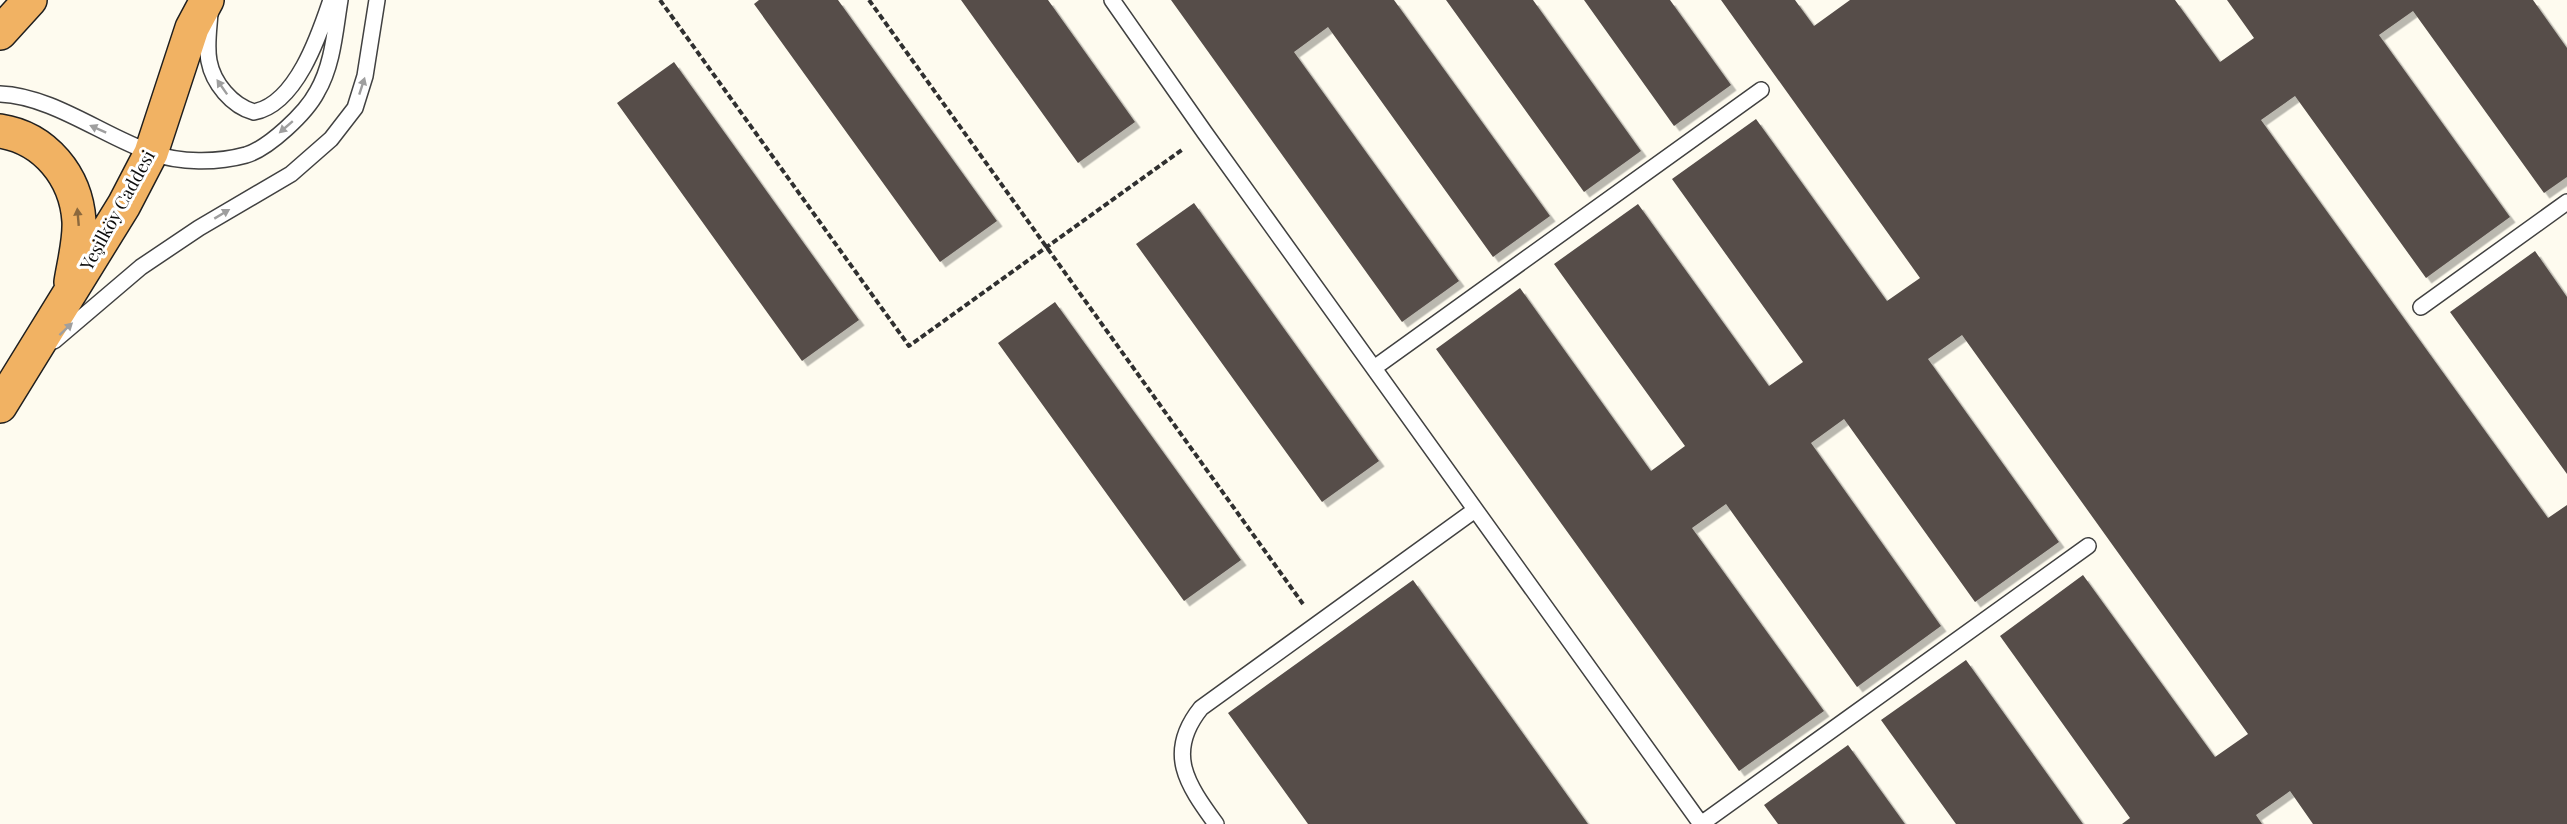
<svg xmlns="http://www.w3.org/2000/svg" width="2567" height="824" font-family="'Playfair Display',serif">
<defs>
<filter id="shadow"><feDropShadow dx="5.5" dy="5.5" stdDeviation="0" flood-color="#0004"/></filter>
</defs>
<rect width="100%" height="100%" fill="#fefbef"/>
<path fill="#564e4a" filter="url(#shadow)" d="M759 0H838L997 221 940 262 754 4Z
M961 0H1048L1135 122 1078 163Z
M1171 0H1394L1550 216 1493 257 1328 27 1294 52 1459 281 1402 322Z
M1446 0H1533L1641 151 1584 192Z
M1584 0H1670L1731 85 1674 126Z
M1721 0H1795L1814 26 1850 0H2175L2220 62 2254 38 2227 0H2533L2567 48V177L2544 193 2413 11 2379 35 2510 217 2426 278 2295 96 2261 120 2548 518 2567 505V824H2313L2290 791 2256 815 2262 824H2122L2130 818 2000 636 2083 575 2215 757 2248 734 1962 335 1928 359 2059 542 1975 602 1844 419 1811 443 1941 626 1857 687 1726 504 1692 528 1824 711 1739 771 1436 349 1520 288 1651 471 1685 446 1554 264 1638 204 1769 386 1803 362 1672 179 1756 119 1887 301 1920 278Z
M674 62 859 320 802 361 617 103Z
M1194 203 1379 461 1322 502 1136 244Z
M2535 251 2567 297V474L2450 312Z
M1055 302 1241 560 1184 601 998 343Z
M1413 580 1588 824H1308L1228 713Z
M1966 660 2083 824H1956L1881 720Z
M1848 745 1905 824H1778L1764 805Z"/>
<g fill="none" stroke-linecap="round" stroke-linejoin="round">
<defs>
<path id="service" d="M1112 0 1205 133 1701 824
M210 13C209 28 206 46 209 61 213 83 232 106 254 112 296 104 319 36 331 0
M0 94C52 96 103 136 152 153 180 163 217 163 246 155 269 148 306 113 317 92 333 65 335 30 340 0
M2421 307 2567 202
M54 341 141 267 199 228 291 174 331 139 355 108 365 76 377 0
M1374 368 1761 90
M1216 824C1187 784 1165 753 1201 708L1475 510
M1701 824 2088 546"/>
<path id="trunk" d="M0 33 30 0
M0 131C45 138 76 176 79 221 80 241 74 263 71 282
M0 406 124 205 151 153 192 28 207 0"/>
</defs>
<use href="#service" stroke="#414141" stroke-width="18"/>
<use href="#trunk" stroke="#1f1f1f" stroke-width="36"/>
<path stroke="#303030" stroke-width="4" stroke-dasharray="6 3" stroke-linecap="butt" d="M660 0 909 346 1183 149
M869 0 1303 604"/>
<use href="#service" stroke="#fff" stroke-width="15"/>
<use href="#trunk" stroke="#f1b263" stroke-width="33"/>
</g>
<defs><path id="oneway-solid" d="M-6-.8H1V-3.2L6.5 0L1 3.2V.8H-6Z" transform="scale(1.5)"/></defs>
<g fill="#9f9f9f">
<use href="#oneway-solid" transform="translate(362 86) rotate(-72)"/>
<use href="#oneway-solid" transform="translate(222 87) rotate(-125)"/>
<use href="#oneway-solid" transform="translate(286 127) rotate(139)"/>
<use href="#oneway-solid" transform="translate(98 129) rotate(-156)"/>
<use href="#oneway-solid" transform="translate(222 214) rotate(-31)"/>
<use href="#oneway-solid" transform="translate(66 329) rotate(-43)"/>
</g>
<use fill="#8b683d" href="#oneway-solid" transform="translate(78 217) rotate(-95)"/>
<g text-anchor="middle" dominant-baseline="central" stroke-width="6" stroke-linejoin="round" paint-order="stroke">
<g font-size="18" fill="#0e0e0e" stroke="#fff">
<text transform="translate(117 210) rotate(-61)">Yeşilköy Caddesi</text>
</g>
</g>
</svg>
